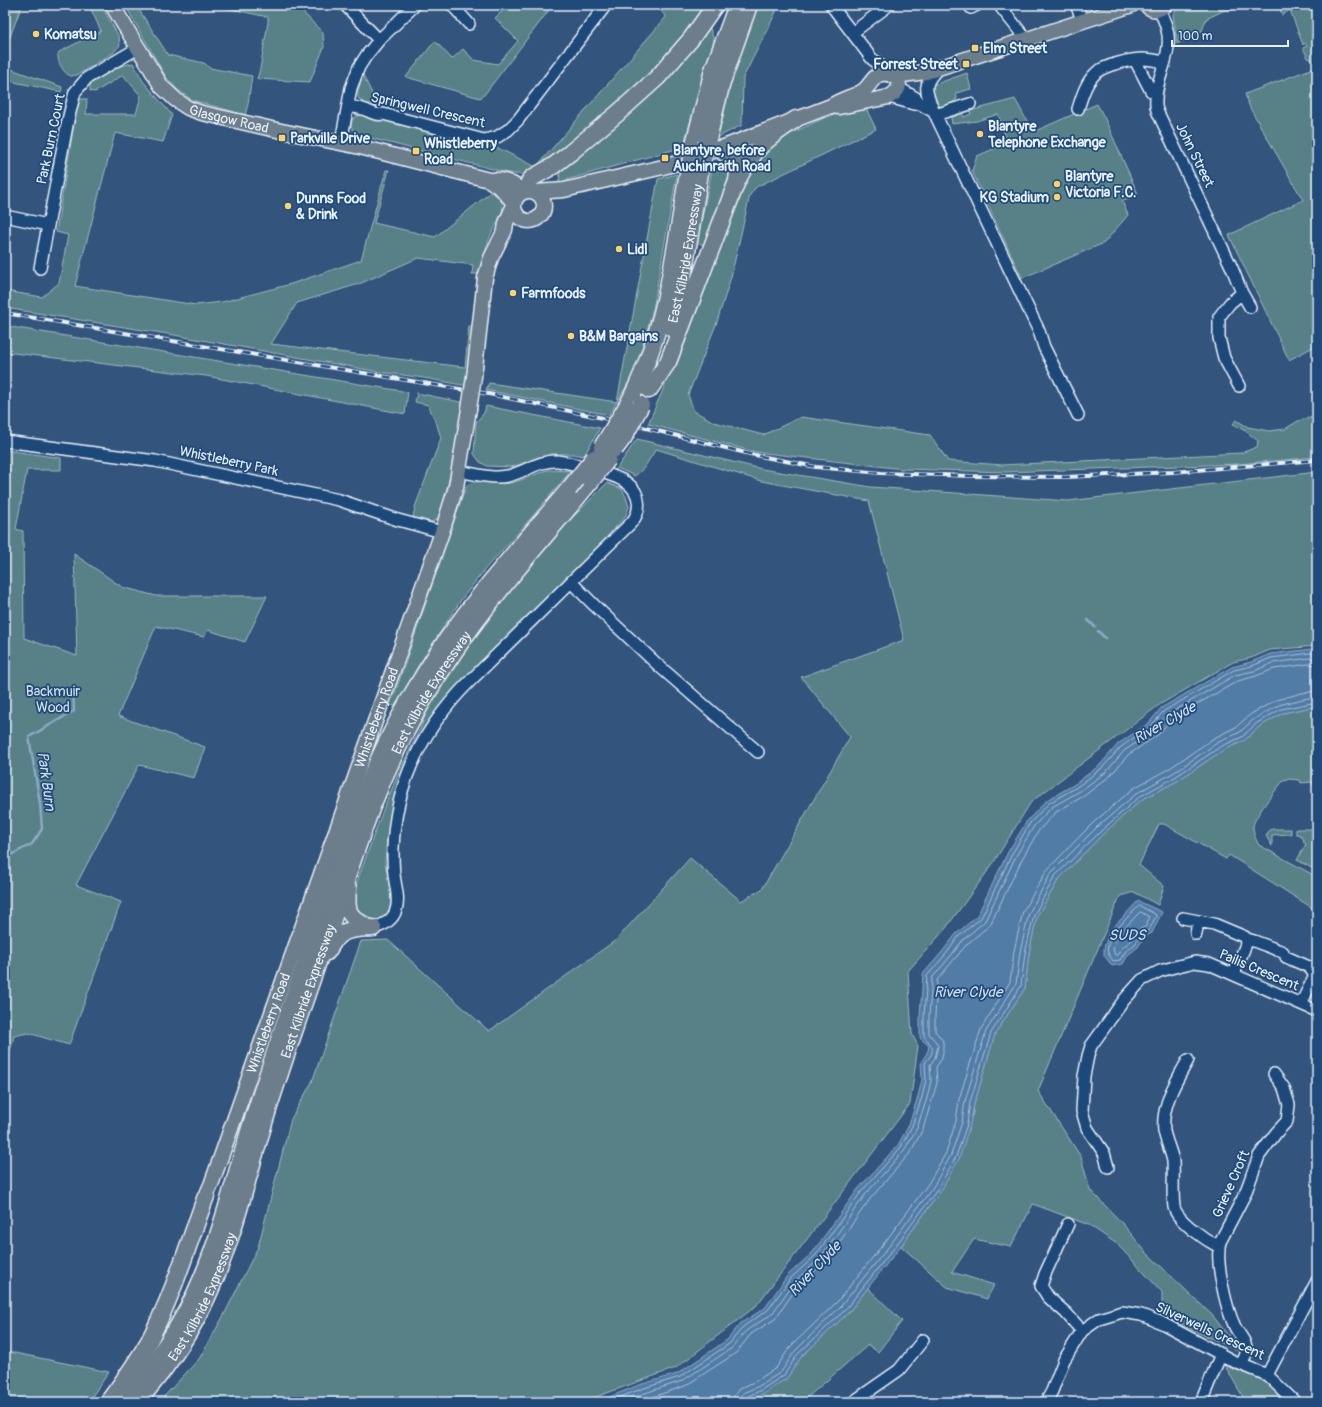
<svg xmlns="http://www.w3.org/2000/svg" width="1322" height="1407" font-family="Pangolin,sans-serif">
<rect width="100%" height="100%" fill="#33547c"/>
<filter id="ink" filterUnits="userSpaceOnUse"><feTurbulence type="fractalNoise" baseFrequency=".025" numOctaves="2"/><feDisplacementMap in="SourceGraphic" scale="8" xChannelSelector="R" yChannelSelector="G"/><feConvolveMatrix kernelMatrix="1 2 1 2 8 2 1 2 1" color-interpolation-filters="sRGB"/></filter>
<g filter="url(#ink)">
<path fill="#598187" stroke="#a0b9c0" d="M5 5H22L5 50Z
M89 5H101L119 37 120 45 113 53 77 75C76 75 72 76 71 76 63 74 55 58 59 52L101 31Z
M125 5H136L168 55 204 63 210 68 252 76 248 104 245 115 192 100 177 89 166 77Z
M222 5H296L323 33 324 47 310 82 257 79 260 69 268 22V17L221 7Z
M505 5H553L484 95 480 98 406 77 435 41 452 59 463 49 474 60 498 64 518 41 495 18 506 7Z
M659 5H705L675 47 626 96 567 147 530 173 522 175 508 173 358 135C351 131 348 120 357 116 361 114 366 115 370 115L478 142V144H490L536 167 666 17 658 7Z
M755 5H777L776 12 743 78 742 125 718 137 733 75Z
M1180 5H1246L1229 11 1225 10 1206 19 1202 31 1177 44 1173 14Z
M1279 5H1317V345L1289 360 1229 235 1303 200 1250 108 1245 94 1316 67 1313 60 1308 58 1303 48 1307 46 1305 43 1303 45 1290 10 1282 15Z
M710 28 714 41 683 147 559 182 560 171 628 114 674 72Z
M133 63 143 81 172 115 163 142 115 133 75 286 196 305 222 302 291 284 361 260 386 170H389L374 223 435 237 491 192C514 205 497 220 490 237 485 250 483 262 481 274H472L473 265 418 258 359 284 297 303 271 344 465 367 469 326H473L468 386 424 378 380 372 174 335 5 308V291L42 297 59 283 68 235 56 232 78 101 81 99H87L86 114H136L141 96 123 75 97 91 94 92 90 91V86L91 83 120 66Z
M5 67 62 87 61 92 5 80Z
M967 73 971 89 956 93 957 99 948 106 941 107C933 102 932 93 933 85Z
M363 75 379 108C353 100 355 99 363 75Z
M1015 99 1033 132 1097 104 1105 119 1138 194 1122 201 1128 215 1104 243 1022 278 972 171 977 156 1005 144 1006 138 998 114 977 121 952 124 951 118 962 113 964 117 971 114 970 111Z
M865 106 876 129 756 187 750 195 731 277 717 322 688 395 694 411 714 422 763 435 801 417 930 435 948 461 1002 465 1241 453 1257 447 1258 441 1247 432 1233 424 1236 420 1248 427 1269 431 1285 429 1298 421 1317 416V457L1238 464 1005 472 903 469 756 452 648 424 689 330 739 192 758 156 784 137 824 118Z
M713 165H726L731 173 707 247 697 242Z
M677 174 653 309 636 370 609 415 486 390 489 383 617 402 658 179Z
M5 326 408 392 405 414 206 376 5 352Z
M417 393 465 403C457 442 450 480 439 518L432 522 413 517 415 507 441 438 437 425 428 405 415 402Z
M486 406 600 428 584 456 573 454H550L531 462 511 467 487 466 480 462 474 454 476 422 484 413Z
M637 439 762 469 871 487 1068 501 1317 472V646L1270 650 1251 658 1233 662 1159 705 1031 802 992 865 946 928 908 971 912 1034 918 1046 910 1104 756 1306 676 1368 582 1402H159L199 1359 224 1315 258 1247 291 1119 312 1082 361 941 388 940 489 1031 616 940 690 858 741 901 762 889 850 737 801 677 904 640 869 501 761 481 656 449 644 468 635 476 617 468Z
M5 450 61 458V470H27L16 529 23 531 24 638 77 656 74 554 122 587 156 596H267L245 642 208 630 204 637 156 626 118 716 205 747 194 778 139 765 76 885 121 902 69 1045 28 1033 14 1036 5 1071V743L10 738 5 713V491L10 469 5 467Z
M547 470 571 471 518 533 486 568 461 600 418 666 396 706 389 705 395 693 466 486C477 476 498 486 511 483 523 480 535 474 547 470Z
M607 483 622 489 626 497 629 507 625 517 565 583 467 678 397 793 387 838 385 862 392 899 390 908 386 915 378 920 369 921 352 906 355 887 383 810 399 772 420 729 429 705 446 676 503 597 557 533Z
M1317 706V786L1313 785 1312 782 1301 783 1300 780 1288 779V780L1283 781C1276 790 1254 816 1253 827 1253 832 1256 841 1259 845L1317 877V911L1229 855 1226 859 1164 824H1159L1139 865 1164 886 1158 905 1134 892 1120 896 1038 1091 1081 1157 1090 1190 1122 1223 1146 1252 1213 1316 1241 1352 1162 1316V1292L1117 1244 1089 1225 1033 1204 1011 1247 974 1239 952 1272 994 1285 987 1299 947 1287 901 1246 940 1192 973 1113 974 1104 977 1095 995 1034 1025 988 1029 953 1037 916 1059 879 1103 834 1141 800 1177 781 1222 751 1245 740 1259 727 1283 713Z
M1272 829H1291V834L1272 835V846L1266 836 1269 831Z
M1296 829H1317V871L1297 860 1306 844 1303 842 1304 840 1299 834H1296Z
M868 1288 902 1321 878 1352 868 1345 802 1402 794 1400 792 1402H745L763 1394 787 1378 801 1357 848 1313Z
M5 1351 109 1372 88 1402H5Z
M1225 1366 1268 1381 1287 1402H1246Z"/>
<path fill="#517ba6" stroke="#8daac7" d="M1312 649 1317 651V706L1283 713 1259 727 1245 740 1222 751 1177 781 1141 800 1103 834 1059 879 1037 916 1029 953 1025 988 995 1034 977 1095 974 1104 970 1125 959 1159 940 1192 897 1251 848 1313 801 1357 787 1378 763 1394 745 1402H597L639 1385 677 1374 727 1340 741 1323 765 1308 787 1276 813 1252 858 1189 898 1145 909 1125 918 1096 922 1080 921 1062C925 1056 928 1053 929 1046L920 1038V1015L923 974 942 952 956 934 977 916 1008 852 1027 821 1047 800 1075 784 1100 765 1118 744 1149 723 1161 708 1232 667 1251 662 1270 654Z
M1138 901 1162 912 1152 933 1145 936 1138 947 1128 955 1123 964 1112 966 1104 955V948L1109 932Z"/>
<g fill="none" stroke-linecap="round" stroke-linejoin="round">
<path stroke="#acc2d7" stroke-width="1" d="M1140 906 1155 914 1156 916 1149 930 1142 933 1135 944 1125 952 1120 960 1113 961C1112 959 1109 956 1108 953 1103 939 1129 916 1138 907Z
M1141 912 1149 917 1146 926 1139 930 1131 941 1122 948 1117 955H1115L1113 949 1117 936 1139 913Z
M608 1402 641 1389 680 1377 729 1344 744 1326 768 1310 790 1279 816 1255 861 1192 901 1147 912 1126 922 1097 926 1080 925 1063C936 1049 934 1049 924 1036V1015L927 976 946 954 959 936 981 918 1012 854 1030 823 1049 803 1077 787 1102 768 1121 747 1151 726 1164 711 1198 691 1234 670 1252 666 1271 658 1311 653 1317 654
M621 1402 642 1394 682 1381 732 1348 747 1330 772 1314 794 1282 820 1258 865 1195 905 1149 917 1128 927 1098 931 1081 930 1065 935 1058 938 1046 936 1042 929 1034V1016L932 978 949 958 963 940 985 921 1016 856 1034 826 1052 807 1080 791 1106 772 1124 751 1155 730 1167 715 1235 675 1254 671 1273 663 1310 658 1317 659
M638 1402 685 1386 736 1353 751 1334 775 1319 798 1286 825 1262 870 1199 910 1153 923 1129 937 1083 936 1067 941 1060 943 1053V1041L935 1031V1016L937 980 967 944 990 925 1022 859 1039 830 1056 812 1084 796 1110 776 1128 755 1159 734 1171 719 1238 681 1256 676 1274 669 1309 664 1317 665
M734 1402V1396L739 1389 756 1381 776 1368 790 1347 837 1302 885 1242 928 1184 946 1153 956 1121 959 1099 981 1029 1010 982 1014 951 1023 911 1047 870 1093 823 1134 788 1170 768 1214 738 1236 727 1251 714 1276 700 1302 693 1317 691
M740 1402V1397L743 1393 759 1386 781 1372 795 1351 841 1306 890 1245 933 1187 951 1155 962 1122 965 1101 986 1031 1016 984 1020 952 1029 913 1051 873 1097 827 1137 793 1173 773 1217 743 1240 732 1254 719 1279 705 1303 699 1317 697
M745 1402 747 1397 761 1390 784 1375 798 1354 845 1310 894 1248 937 1190 956 1157 967 1124 970 1102 991 1033 1021 986 1025 953 1034 915 1055 876 1101 831 1139 797 1175 777 1220 747 1242 737 1257 723 1281 709 1317 702"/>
<path stroke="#8daac7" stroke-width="2.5" d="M1088 620 1095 627
M1098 631 1105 638
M5 858 32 844 42 829 40 803 29 737 74 711 73 690"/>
<defs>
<path id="minor" d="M345 5 379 40
M452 5 469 24
M831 5 872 59 879 64 887 74
M999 5 1026 39
M1076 5 1083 21
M971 8 977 5
M1159 9C1163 17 1167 27 1168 35 1171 59 1154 81 1156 105 1156 110 1159 115 1161 119L1232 268 1242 293 1250 307
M852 33 889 5
M1135 60 1151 91
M899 88 916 98 920 104 934 112 1039 331 1044 347 1078 415
M889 97 914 104H920
M348 106C354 107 362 108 368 111 373 113 376 116 383 114L484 140 497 137 508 130 518 120 606 5
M1078 109C1082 96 1086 82 1096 73 1104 65 1132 59 1143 59 1150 59 1158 61 1165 62
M934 112C926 92 921 84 939 68
M935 115 970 104
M341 142 351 88 359 67 366 56 379 40 415 5
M5 216 48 225
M40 268 68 120 75 92 87 78 138 48
M1239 386 1224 358 1219 338V317L1230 303 1242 293
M5 441 155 461 339 500 398 520 442 532
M571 582 594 605 659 666 758 752
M1183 918 1214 924 1245 937 1246 944 1234 974
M373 928C383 926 393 920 396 910 400 898 395 886 394 874 393 866 393 857 393 849 395 782 423 728 470 681L631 523C642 511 641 493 627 483 617 476 602 472 590 469 579 466 569 462 557 461 539 460 525 472 508 476 492 479 475 474 459 471
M1196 934 1198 921
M1247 939 1254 941 1283 952
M1286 957 1309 967 1315 975
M1301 1004 1315 975 1317 974
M1188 1060C1176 1081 1161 1106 1164 1131 1166 1141 1171 1151 1173 1161 1174 1176 1172 1191 1174 1207 1177 1221 1206 1240 1219 1247
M1108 1167 1104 1153 1087 1128 1082 1111 1084 1076 1088 1056 1091 1046 1124 1000 1142 980 1160 971 1178 966 1195 962 1209 964 1317 1011
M1068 1224 1045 1274 1041 1286 1048 1297 1066 1313 1082 1331
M1242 1364C1243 1360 1246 1356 1246 1352 1248 1343 1239 1335 1235 1327 1226 1308 1215 1262 1220 1242L1245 1194 1259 1156 1276 1133 1287 1121 1289 1105 1284 1088 1274 1074
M1267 1375 1317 1281
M853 1402 899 1370 923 1340
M1046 1402 1052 1391 1064 1360 1082 1331 1099 1319 1122 1312 1141 1315 1162 1323 1235 1362 1267 1375 1295 1402
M1201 1402 1221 1354"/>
<g id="major">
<path id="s1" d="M112 5 162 87 176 100 188 108 202 113 272 129 360 147 489 180 502 189 513 202"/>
<path d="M1146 5C1152 11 1159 11 1165 5"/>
<path d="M894 76 926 72 1132 5"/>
<path d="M492 180C502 179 516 183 521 192"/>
<circle cx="529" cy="206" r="15"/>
<path d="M536 192 564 190 663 167 695 158 831 106C841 99 853 97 863 91 870 86 873 76 881 74 888 73 894 75 898 80 901 88 896 93 889 97L839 107 831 106"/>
<path d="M474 377 485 278 491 258 505 230 506 223 513 207"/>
<path id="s2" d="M206 1196 211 1185 442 532 456 487 469 409"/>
</g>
<g id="highway">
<path d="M707 143 722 82 749 5"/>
<path d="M693 148 713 70 737 5"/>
<path d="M719 149C733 159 740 162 737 181"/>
<path d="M526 190 529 182 532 178 553 166 570 153 618 113 658 77 691 39 715 5"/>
<path id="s3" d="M671 328 683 277 700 173"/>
<path d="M649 390 668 362 737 181C754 148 766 139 796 119"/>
<path d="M627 406C665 335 674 256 687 178"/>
<path d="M348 888C346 912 347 916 369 928"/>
<path d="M327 952C330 947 333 942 336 938 345 928 361 929 373 928"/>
<path d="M108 1402C123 1382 137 1362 149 1341 173 1295 188 1245 206 1196"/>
<path d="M120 1402C154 1366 183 1324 202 1278 223 1228 235 1176 251 1125 273 1056 297 987 320 919 336 873 350 827 369 782 389 733 415 686 445 642 482 588 527 539 569 489"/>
<path id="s4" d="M137 1402C162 1374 185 1342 202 1308 233 1245 247 1176 268 1110 288 1047 310 985 332 922 345 883 358 843 373 804 394 751 421 699 454 652 495 592 545 537 591 481"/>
</g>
</defs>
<use href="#minor" stroke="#e8f1f8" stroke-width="14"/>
<use href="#major" stroke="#e8f1f8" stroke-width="17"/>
<use href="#highway" stroke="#e8f1f8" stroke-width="19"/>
<use href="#minor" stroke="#1f4a7a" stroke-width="11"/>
<use href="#major" stroke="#6c7d8b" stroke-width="14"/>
<use href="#highway" stroke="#6c7d8b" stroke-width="16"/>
<defs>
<path id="rail" d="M5 313 489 394 622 422 750 454 816 467 881 473 972 476 1066 477 1173 472 1317 460"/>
</defs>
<use href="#rail" stroke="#e8f1f8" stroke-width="4"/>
<use href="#rail" stroke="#1f4a7a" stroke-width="2.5" stroke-dasharray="8" stroke-linecap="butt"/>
<defs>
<path id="major-bridge" d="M469 409 474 377"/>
<path id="highway-bridge" d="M700 173 707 143
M687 178 693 148
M602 447 627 406
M615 449 624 437 641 405
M591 481 608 459
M569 489 594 458"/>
</defs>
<use href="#major-bridge" stroke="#e8f1f8" stroke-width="17" stroke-linecap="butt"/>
<use href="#highway-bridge" stroke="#e8f1f8" stroke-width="19" stroke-linecap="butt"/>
<use href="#major-bridge" stroke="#6c7d8b" stroke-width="14"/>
<use href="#highway-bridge" stroke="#6c7d8b" stroke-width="16"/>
</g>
</g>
<g fill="#ffd166" stroke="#1f4a7a" stroke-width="1.5">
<circle cx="36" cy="34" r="4"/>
<rect x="971" y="44" width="8" height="8" rx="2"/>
<rect x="962" y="60" width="8" height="8" rx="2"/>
<circle cx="980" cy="134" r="4"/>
<rect x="278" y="134" width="8" height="8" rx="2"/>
<rect x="412" y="147" width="8" height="8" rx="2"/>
<rect x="661" y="154" width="8" height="8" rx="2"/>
<circle cx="1057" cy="184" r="4"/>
<circle cx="1057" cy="197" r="4"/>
<circle cx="288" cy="206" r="4"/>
<circle cx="619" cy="249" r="4"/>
<circle cx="513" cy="293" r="4"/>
<circle cx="571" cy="336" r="4"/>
</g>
<g text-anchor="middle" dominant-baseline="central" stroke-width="3.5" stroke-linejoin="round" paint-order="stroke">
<g font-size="14" font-weight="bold" fill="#e8f1f8" stroke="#1f4a7a" text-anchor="start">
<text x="44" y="34">Komatsu</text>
<text x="983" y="48">Elm Street</text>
<text x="958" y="64" text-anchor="end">Forrest Street</text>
<text x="988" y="126">Blantyre<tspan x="988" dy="16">Telephone Exchange</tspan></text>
<text x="290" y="138">Parkville Drive</text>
<text x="424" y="143">Whistleberry<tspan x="424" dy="16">Road</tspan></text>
<text x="673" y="150">Blantyre, before<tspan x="673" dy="16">Auchinraith Road</tspan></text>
<text x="1065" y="176">Blantyre<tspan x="1065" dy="16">Victoria F.C.</tspan></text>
<text x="1049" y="197" text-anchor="end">KG Stadium</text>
<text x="296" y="198">Dunns Food<tspan x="296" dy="16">&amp; Drink</tspan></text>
<text x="627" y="249">Lidl</text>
<text x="521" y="293">Farmfoods</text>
<text x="579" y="336">B&amp;M Bargains</text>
</g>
<g font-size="14" fill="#e8f1f8" stroke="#1f4a7a">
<text transform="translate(428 110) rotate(13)">Springwell Crescent</text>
<text stroke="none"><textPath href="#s1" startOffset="172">Glasgow Road</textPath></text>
<text transform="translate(51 139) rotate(-78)">Park Burn Court</text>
<text transform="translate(1195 155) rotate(64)">John Street</text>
<text stroke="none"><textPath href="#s3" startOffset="76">East Kilbride Expressway</textPath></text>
<text transform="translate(229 461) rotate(12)">Whistleberry Park</text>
<text stroke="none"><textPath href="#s4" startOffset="773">East Kilbride Expressway</textPath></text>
<text stroke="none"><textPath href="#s2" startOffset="508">Whistleberry Road</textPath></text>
<text transform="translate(1259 970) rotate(23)">Pailis Crescent</text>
<text stroke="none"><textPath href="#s4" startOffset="449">East Kilbride Expressway</textPath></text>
<text stroke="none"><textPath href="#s2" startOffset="184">Whistleberry Road</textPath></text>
<text transform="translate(1231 1184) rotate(-66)">Grieve Croft</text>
<text stroke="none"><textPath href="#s4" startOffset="125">East Kilbride Expressway</textPath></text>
<text transform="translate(1210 1331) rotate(25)">Silverwells Crescent</text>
</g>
<g font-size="14" fill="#d3e0e7" stroke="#1f4a7a">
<text x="53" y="691">Backmuir<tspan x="53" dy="16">Wood</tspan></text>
</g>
<g font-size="15" font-style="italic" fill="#d1dfec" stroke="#1f4a7a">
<text transform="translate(1165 723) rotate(-30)">River Clyde</text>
<text transform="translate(46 781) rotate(82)">Park Burn</text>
<text x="1127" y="935">SUDS</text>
<text x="968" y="992">River Clyde</text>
<text transform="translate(815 1269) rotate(-47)">River Clyde</text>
</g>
</g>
<rect width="1322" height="1407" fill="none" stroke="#1f4a7a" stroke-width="20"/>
<rect x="10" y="10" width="1302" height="1387" fill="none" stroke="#e8f1f8" stroke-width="1.5" filter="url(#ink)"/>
<path d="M1172 40v6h116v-6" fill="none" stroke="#e8f1f8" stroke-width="2"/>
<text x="1178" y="40" font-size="12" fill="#e8f1f8" stroke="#1f4a7a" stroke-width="3" paint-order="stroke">100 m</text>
</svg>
